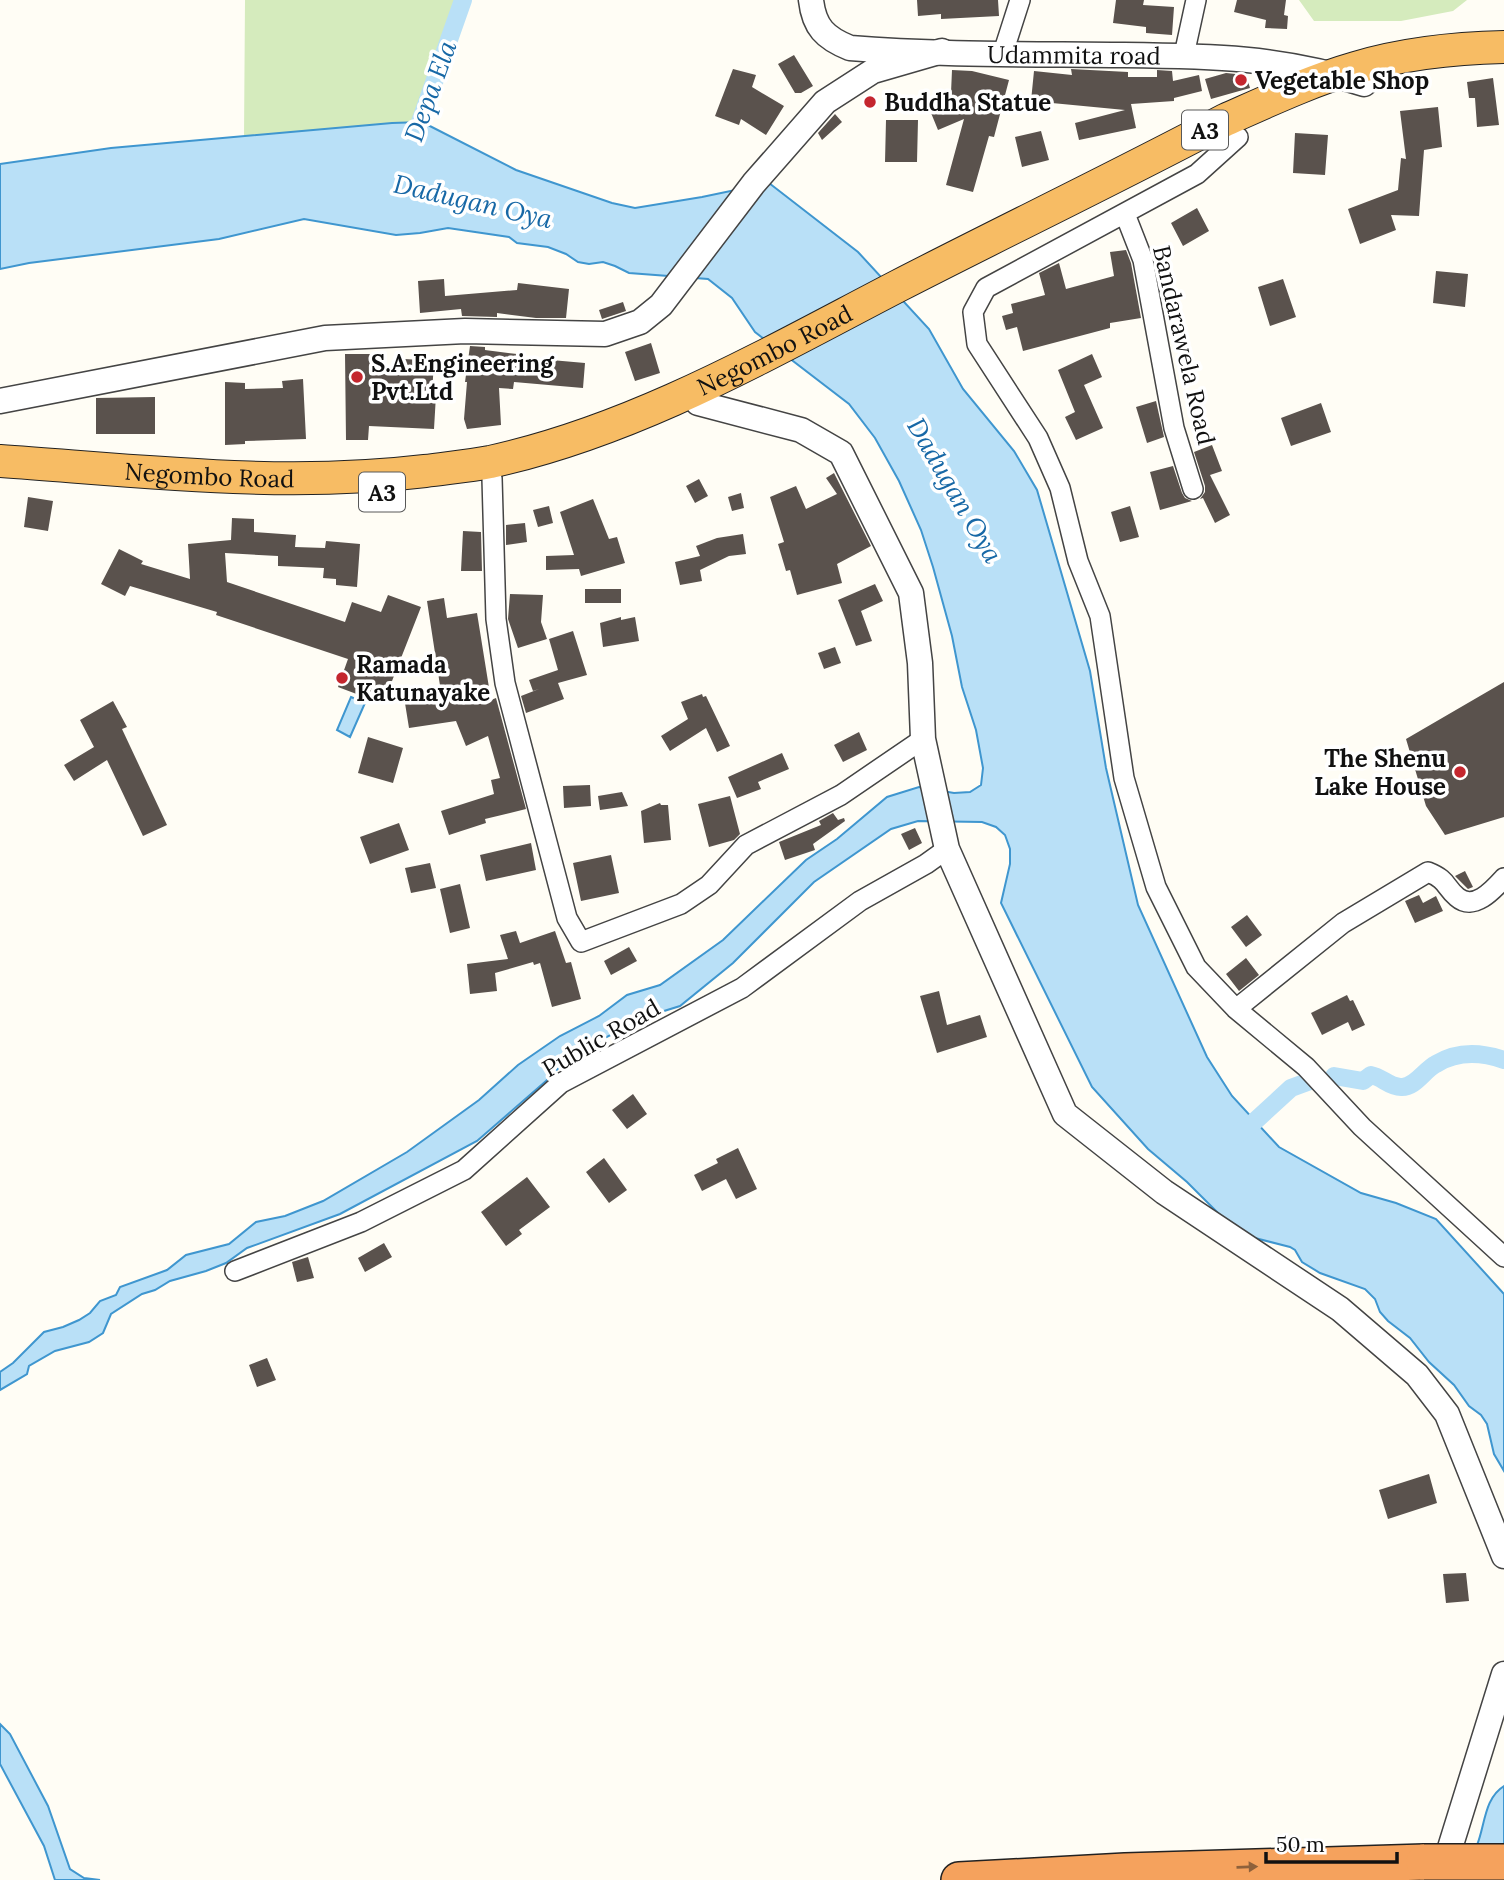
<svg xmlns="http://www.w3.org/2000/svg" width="1504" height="1880" font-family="Lora,serif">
<rect width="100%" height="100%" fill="#fffdf5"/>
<path fill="#d5ebbd" d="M245 0H459L422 122 244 137Z
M1299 0H1467L1453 11 1401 21H1314Z"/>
<path fill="#b9e0f7" stroke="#3f96cf" stroke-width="2" d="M422 122 516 170 612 203 635 208 702 197 769 183 858 252 929 329 963 389 1014 451 1037 490 1090 671 1106 768 1138 905 1207 1057 1232 1096 1279 1147 1361 1193 1396 1203 1436 1219 1504 1294V1471L1494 1454 1487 1424 1481 1415 1469 1406 1454 1385 1429 1362 1410 1338 1388 1321 1380 1312 1375 1299 1365 1289 1320 1273 1302 1262 1295 1250 1290 1247 1251 1237 1227 1222 1187 1182 1148 1149 1092 1087 1001 903 1010 864V849L1005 835 996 827 982 822 918 821 891 829 814 882 733 963 680 1006 648 1016 571 1055 546 1081 477 1141 340 1214 247 1248 226 1263 206 1271 170 1281 155 1290 142 1294 111 1314 103 1333 89 1342 55 1351 29 1366 27 1374 0 1390V1372L13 1363 44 1332 63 1327 79 1320 90 1313 100 1301 116 1295 120 1287 167 1270 186 1255 229 1244 256 1222 285 1216 323 1201 407 1152 479 1100 518 1065 560 1036 599 1016 627 995 660 985 723 940 806 860 837 839 887 797 919 787 954 793 970 792 981 785 983 768 976 730 962 687 952 636 933 567 921 530 899 481 875 438 849 404 755 332 732 298 708 279 629 273 615 266 603 262 589 264 578 262 566 254 548 247 517 243 509 237 448 228 420 233 396 235 304 219 219 239 29 263 0 269V164L111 148 392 123Z
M351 697 365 703 350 737 337 730Z
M0 1724 10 1734 48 1806 70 1869 84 1878 100 1880H55L44 1846 0 1764Z
M1504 1786V1880H1459C1465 1869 1472 1857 1477 1845 1485 1826 1484 1798 1504 1786Z"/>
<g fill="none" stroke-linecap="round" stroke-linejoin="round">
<path stroke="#b9e0f7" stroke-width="18" d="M413 142 463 0
M1334 1076 1363 1081 1371 1075C1382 1077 1389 1087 1401 1087 1415 1088 1424 1070 1436 1064 1457 1051 1481 1052 1504 1060
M1235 1136 1254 1122 1291 1088 1310 1081"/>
</g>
<path fill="#5a524d" d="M917 0H998L999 16 941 19V14L918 16Z
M1116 0H1144L1143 5 1174 7 1172 35 1146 33V27L1113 23Z
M1237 0H1286L1284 15 1288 16 1287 29 1265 28 1266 20 1234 12Z
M794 55 813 86 801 93H795L778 64Z
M733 69 756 75 752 87 784 106 766 135 741 119 739 125 715 116Z
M1071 69 1128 72V77H1157V70L1172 71 1173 81 1199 75 1202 91 1174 98V101L1131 104 1136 128 1079 140 1075 123 1125 110 1031 101 1034 71 1072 75Z
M952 70 972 71 1009 80 994 137 989 136 973 192 946 185 964 119 938 130 929 108V102L951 93Z
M1226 73 1246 75 1250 88 1211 99 1205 79Z
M1493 78 1499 125 1477 127 1475 98H1469L1467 82Z
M1438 107 1442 147 1424 150 1419 216 1391 215 1396 230 1360 244 1348 209 1398 190 1401 158 1406 159 1400 111Z
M835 114 842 122 822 140 818 133Z
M886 120H918L917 162H885Z
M1041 131 1049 160 1022 167 1015 137Z
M1295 133 1328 135 1325 175 1293 173Z
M1197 208 1209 231 1183 246 1171 223Z
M1126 250 1131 263 1141 318 1110 323V328L1023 351 1017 327 1006 330 1002 316 1013 313 1011 304 1045 295 1039 273 1059 263 1066 289 1114 276 1110 252Z
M1436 271 1468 274 1465 307 1433 303Z
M444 279 445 296 517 290 518 283 569 289 566 318H536L497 313V317L462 316 461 309 420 313 418 281Z
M1283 279 1296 317 1270 326 1258 287Z
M623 302 626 311 602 319 599 310Z
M651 343 660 373 635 381 625 352Z
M470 346 485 347V350L517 354V357L585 363 583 388 514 382 513 389 499 388 501 425 467 429 464 419 467 382H465Z
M345 354H370V372L404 375 405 359 434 361 432 394 436 395 434 429 369 426 368 440H346Z
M1092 354 1102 377 1084 385 1103 428 1076 440 1065 417 1075 412 1058 370Z
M303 379 306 439 245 441V444L225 445V382L245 383V389L283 388 282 381Z
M155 397V434H96V398Z
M1156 401 1164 437 1147 443 1136 407Z
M1321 403 1331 432 1291 446 1281 418Z
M1212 445 1222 471 1210 475 1230 515 1215 523 1203 498 1200 499 1205 492V486L1194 452Z
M1173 466 1182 493 1185 498 1192 501 1160 510 1150 472Z
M834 473 871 546 837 564 842 583 797 595 790 570 786 571 778 544 784 542 770 497 796 486 806 509 837 494 826 478Z
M699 479 708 496 695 503 686 486Z
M741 493 744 508 732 511 728 497Z
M28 497 53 501 48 531 24 527Z
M593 499 609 539 617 537 625 563 581 576 579 569 546 570V556L574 555 560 512Z
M549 506 553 523 538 527 533 510Z
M1130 506 1139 537 1120 542 1111 512Z
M232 518 254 519V532L296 535 295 547 325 548 326 541 360 544 357 587 336 585V579L323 578 324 568 278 566V556L225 553 227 582 345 622 352 602 381 612 388 595 421 607 383 704 338 687 348 659 216 615 217 612 130 586 125 596 101 584 119 549 143 561 141 564 190 579 188 544 231 540Z
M525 523 527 542 506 545V525Z
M463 531 481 532 482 571H461Z
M743 534 746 554 729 556 700 570 702 581 680 585 675 562 700 556 696 546 717 538Z
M875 584 883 601 861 611 872 641 856 646 838 600Z
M585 589H621V603H585Z
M510 594 543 595 541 622 547 639 518 648 508 619Z
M444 598 447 618 477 613 491 700 496 698 526 809 485 819 486 823 449 835 441 811 494 794 491 780 500 778 488 736 466 746 456 721 409 728 404 697 441 692 427 601Z
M621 617V620L635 617 639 641 603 647 600 623Z
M573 631 587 675 558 683 564 699 526 713 521 696 539 689 533 691 529 680 558 670 549 639Z
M835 647 841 663 824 669 818 653Z
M1504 682V817L1445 835 1426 806 1406 739Z
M702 694 703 697 706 696 730 746 717 752 706 728 670 751 661 736 688 719 681 702Z
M113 701 127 727 122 729 167 825 143 836 107 760 74 781 64 765 94 747 80 720Z
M859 732 867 750 843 762 834 745Z
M368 737 403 748 393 783 358 773Z
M782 753 789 769 758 782 761 789 737 798 728 777Z
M590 785 591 806 564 808 563 786Z
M622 792 628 806 600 810 598 796Z
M730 796 740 834 734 840 709 847 698 804Z
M660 803 661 805H668L671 840 644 843 641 811Z
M833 813 838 820 844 818 845 821 813 844 815 850 785 860 779 842 821 825 819 821Z
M399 823 409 850 370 864 360 837Z
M915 828 922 843 909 850 901 834Z
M531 843 536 870 486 881 480 855Z
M611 855 619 893 581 901 573 863Z
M430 863 436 888 411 893 405 868Z
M1465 871 1473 887 1468 889 1455 876Z
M460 884 470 928 450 933 440 889Z
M1419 895 1423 903 1436 896 1443 911 1415 923 1405 901Z
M1247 915 1262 935 1246 947 1231 927Z
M516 931 520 943 555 931 566 963 571 962 581 999 552 1007 540 963 534 965 533 962 495 973 497 991 470 994 467 964 508 959 500 935Z
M629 947 637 961 611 975 604 961Z
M1246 958 1259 975 1239 991 1226 974Z
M939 991 947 1025 980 1015 987 1037 937 1053 920 996Z
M1347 995 1350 1001 1353 1000 1365 1025 1352 1031 1348 1022 1322 1035 1311 1013Z
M633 1094 647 1114 627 1129 612 1110Z
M738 1148 757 1189 736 1199 726 1179 702 1191 694 1175 718 1163 716 1159Z
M604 1158 627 1190 609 1203 586 1172Z
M527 1177 550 1207 519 1230 522 1234 506 1246 481 1212Z
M384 1243 392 1257 365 1272 358 1258Z
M308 1257 314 1278 297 1282 292 1262Z
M267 1358 276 1380 257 1387 249 1365Z
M1429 1474 1437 1503 1388 1519 1379 1490Z
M1466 1573 1469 1601 1446 1603 1443 1574Z"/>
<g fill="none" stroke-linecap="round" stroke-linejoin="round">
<defs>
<path id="minor" d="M1003 53 1020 0
M1184 55 1196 0
M1238 137 1197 174 986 288 973 312 977 344 1038 438 1060 488 1078 561 1100 616 1124 778 1156 887 1196 967 1236 1009 1306 1067 1362 1127 1504 1257
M1125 214 1143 260 1174 428 1193 489
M492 478 496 619 505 683 567 918 581 942 681 904 709 885 746 845 841 795 923 739
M1236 1009 1343 923 1428 872C1448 880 1444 886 1457 897 1474 912 1494 889 1504 878
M235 1271 361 1222 464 1170 561 1083 742 988 860 901 926 864 947 849"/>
<g id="tertiary">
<path id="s1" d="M811 0C814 27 825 38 850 48 938 55 1028 54 1116 55 1203 56 1281 56 1364 84"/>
<path d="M0 401 325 338 465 331 605 334 640 322 661 305 754 183 825 102 873 71 942 51"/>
<path d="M698 403 801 430 841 453 911 593 920 663 923 739 947 849 1065 1114 1164 1192 1340 1309 1417 1375 1447 1414 1504 1556"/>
<path d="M1440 1880 1504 1674"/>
</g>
<g id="trunk">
<path id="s2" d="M0 461C142 471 284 488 425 471 446 468 469 466 490 462 636 430 767 354 898 286 1007 230 1117 177 1225 120 1268 101 1310 81 1355 68 1402 54 1455 48 1504 47"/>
</g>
<path id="motorway" d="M959 1880 1125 1871 1424 1862"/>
</defs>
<use href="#minor" stroke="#444" stroke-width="22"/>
<use href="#tertiary" stroke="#444" stroke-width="27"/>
<use href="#trunk" stroke="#222" stroke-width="34"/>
<use href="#motorway" stroke="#222" stroke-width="38"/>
<use href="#minor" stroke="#fff" stroke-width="19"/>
<use href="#tertiary" stroke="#fff" stroke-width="24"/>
<use href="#trunk" stroke="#f7bc64" stroke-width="32"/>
<use href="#motorway" stroke="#f5a25d" stroke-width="35"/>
<defs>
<path id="motorway-bridge" d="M1424 1862H1504"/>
</defs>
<use href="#motorway-bridge" stroke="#222" stroke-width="38" stroke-linecap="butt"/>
<use href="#motorway-bridge" stroke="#f5a25d" stroke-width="35"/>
</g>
<defs><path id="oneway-solid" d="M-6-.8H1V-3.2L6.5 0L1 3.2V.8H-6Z" transform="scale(1.75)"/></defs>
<use fill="#8e613b" href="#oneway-solid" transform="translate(1247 1867) rotate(-2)"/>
<g fill="#c4262e" stroke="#fff" stroke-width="2.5">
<circle cx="1241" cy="80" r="7"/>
<circle cx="870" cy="102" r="7"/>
<circle cx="357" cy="377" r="7"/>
<circle cx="342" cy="678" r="7"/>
<circle cx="1460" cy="772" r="7"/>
</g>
<g text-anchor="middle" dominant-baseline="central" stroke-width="7" stroke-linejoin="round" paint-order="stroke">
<g fill="#fff" stroke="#585858" stroke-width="2">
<rect x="1182" y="110.5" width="46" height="39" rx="5"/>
<rect x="359" y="472.5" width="46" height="39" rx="5"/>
</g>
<g font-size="23" font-weight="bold" fill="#111">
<text x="1205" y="130">A3</text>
<text x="382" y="492">A3</text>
</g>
<g font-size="24" fill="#111" stroke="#fff">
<text stroke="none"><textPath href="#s1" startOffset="290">Udammita road</textPath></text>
<text transform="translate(1184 345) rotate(77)">Bandarawela Road</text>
<text stroke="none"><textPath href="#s2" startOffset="798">Negombo Road</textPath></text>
<text stroke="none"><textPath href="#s2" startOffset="210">Negombo Road</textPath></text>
<text transform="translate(601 1038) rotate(-30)">Public Road</text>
</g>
<g font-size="24" font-weight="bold" fill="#111" stroke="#fff" text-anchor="start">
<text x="1255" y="80">Vegetable Shop</text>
<text x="884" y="102">Buddha Statue</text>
<text x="371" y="363">S.A.Engineering<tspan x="371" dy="28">Pvt.Ltd</tspan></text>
<text x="356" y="664">Ramada<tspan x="356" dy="28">Katunayake</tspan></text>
<text x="1446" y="758" text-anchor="end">The Shenu<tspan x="1446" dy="28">Lake House</tspan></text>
</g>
<g font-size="26" font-style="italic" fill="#1768a6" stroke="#fff">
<text transform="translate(430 91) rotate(-70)">Depa Ela</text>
<text transform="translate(473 201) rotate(13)">Dadugan Oya</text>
<text transform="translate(955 490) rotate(60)">Dadugan Oya</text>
</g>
</g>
<path d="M1266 1852v10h131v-10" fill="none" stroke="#111111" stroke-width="3.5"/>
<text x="1276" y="1852" font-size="21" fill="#111111" stroke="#ffffff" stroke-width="5" paint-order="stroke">50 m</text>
</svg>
